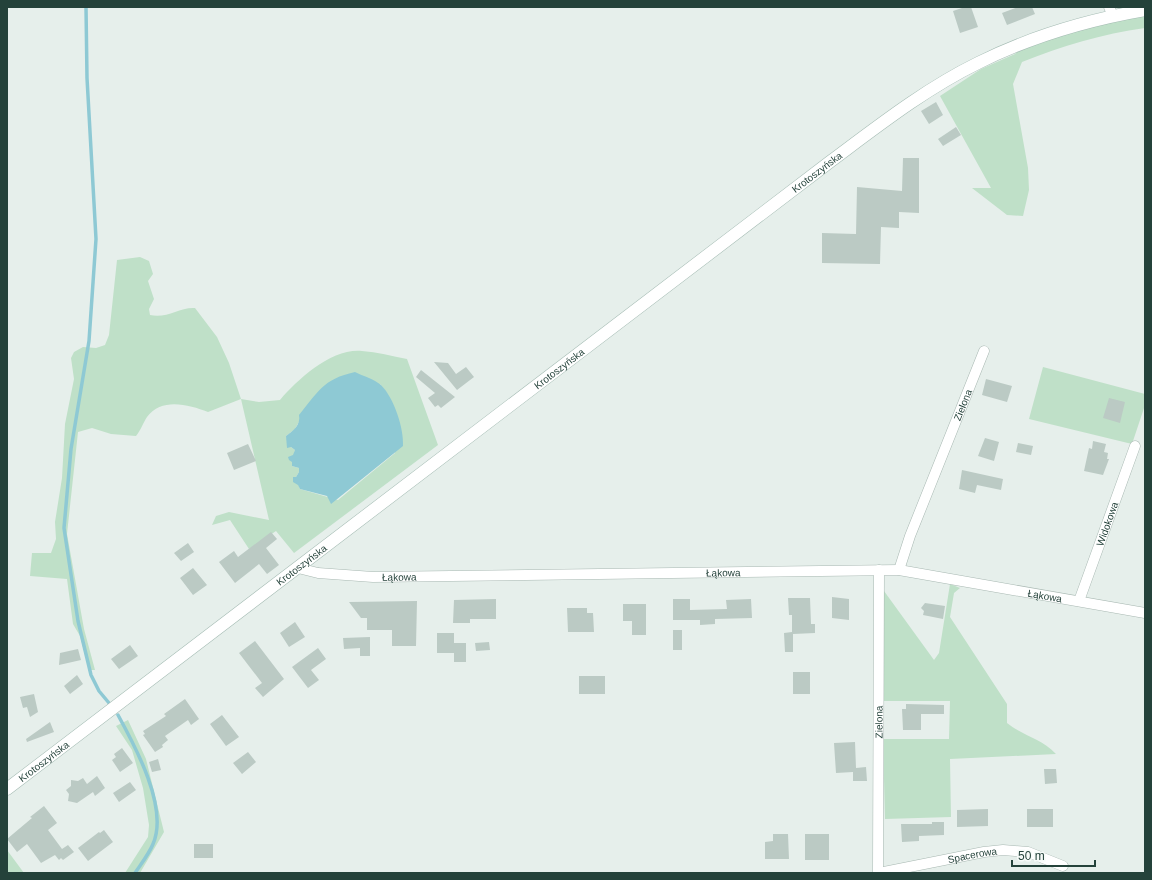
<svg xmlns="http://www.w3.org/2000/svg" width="1152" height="880" font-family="Helvetica,sans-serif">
<rect width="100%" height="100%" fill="#e6efeb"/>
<path fill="#bfe0c8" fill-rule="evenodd" d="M1145 15V28C1102 34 1062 46 1022 62L1013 84 1028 168 1029 190 1023 216 1007 215 972 188H991L940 96 981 69 1015 54 1019 49C1061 35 1102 23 1145 15Z
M140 257 149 261 153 274 148 281 154 299 149 309 150 315C167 319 179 307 195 308L217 337 229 363 241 399 259 402 280 400C298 379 332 348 362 351 377 352 392 356 407 359L438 445 294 553 276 531 249 549 230 520 212 525 216 516 229 512 269 520 241 399 208 412C189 405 162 397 147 417 143 423 141 430 136 436L111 434 92 428 78 432 67 534 84 629 95 670H89L80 636 73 624 67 579 30 576 32 553H51L56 539 55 522 62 478 65 424 74 379 71 358 74 352 83 347 96 348 105 345 109 335 117 260ZM380 384C399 406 395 426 395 453L338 500 300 489 296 477 299 472V468L292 466 295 450 291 447 286 436 295 429 300 420Z
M1043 367 1145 394V405L1132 444 1029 419Z
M950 584 960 588 954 593 950 617 1007 704V723C1023 736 1041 738 1056 754L950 759 951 817 885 819 883 739H949L950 701H883L884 591 934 660 939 653Z
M128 720 146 759 164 832 140 873H125L148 837 149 825 143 788 132 750 116 726Z
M7 850 24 873H7Z"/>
<path fill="#8ec9d4" d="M355 372C363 376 374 379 381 385 394 398 404 428 403 446L331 504 327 496 300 489 298 485 293 482V477H296L299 472V468L292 466V462L289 460 288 457 293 455 295 450 291 447 287 448 286 436C293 431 301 425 299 415 318 392 323 379 355 372Z"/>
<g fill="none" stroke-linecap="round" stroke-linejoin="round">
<path stroke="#8ec9d4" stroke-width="3.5" d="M86 7 87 78 96 239 89 341 71 449 64 528 78 621 91 675 99 691 109 703
M118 715C135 746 169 808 153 844 149 854 141 864 135 873"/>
</g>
<path fill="#bbcac4" d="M965 7H971L978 27 960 33 953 11Z
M1018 7H1032L1035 14 1007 25 1002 13Z
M936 102 943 115 929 124 921 111Z
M956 127 961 135 943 146 938 139Z
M903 158H919V213L899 212V228L881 227 880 264 822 263V233L856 234 857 187 902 191Z
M434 362 448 363 456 374 466 367 474 377 457 390Z
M421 370 455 397 441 408 438 405 435 407 428 398 435 393 416 377Z
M986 379 1012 386 1007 402 982 395Z
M1109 398 1125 402 1120 423 1103 418Z
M985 438 999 442 994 461 978 456Z
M1093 441 1106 444 1104 452 1108 453 1107 459H1109L1103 475 1084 471 1089 448 1092 449Z
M1018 443 1033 446 1031 455 1016 452Z
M248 444 256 461 234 470 227 453Z
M962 470 1003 479 1001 490 977 485 975 493 959 489Z
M271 532 277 539 266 548 279 565 267 574 259 564 235 583 219 562 234 551 238 557Z
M188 543 194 552 181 561 174 553Z
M193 568 207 585 193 595 180 578Z
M832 597 849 599V620L832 618Z
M788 598H810L811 624H815V633L793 634V652H785L784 633 792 632V615H789Z
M496 599V619H470V623H453L454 600Z
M673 599H690V610L727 609 726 600 751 599 752 618 715 619V624L700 625V620H673Z
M417 601 416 646H392V630H367V618H361L349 602Z
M925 603 945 606 943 619 923 615 924 611 921 608Z
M623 604H646V635H632V621H623Z
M567 608H587V613H593L594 632H568Z
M295 622 305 637 289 647 280 633Z
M673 630H682V650H673Z
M437 633H454V643H466V662H454V653H437Z
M370 637V656H360V648L344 649 343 638Z
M255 641 284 679 263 697 255 688 262 683 239 653Z
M489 642 490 650 476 651 475 643Z
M130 645 138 656 119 669 111 659Z
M318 648 326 659 311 670 319 680 308 688 292 667Z
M78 649 81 660 59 665 60 653Z
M793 672H810V694H793Z
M77 675 83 684 70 694 64 686Z
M579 676H605V694H579Z
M34 694 38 712 30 717 27 707 23 708 20 697Z
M185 699 199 719 191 725 188 720 165 736 168 740 162 745 163 747 155 752 143 735 145 734 143 731 166 716 164 714Z
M906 704 944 705V714H921V730H903L902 709H906Z
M222 715 239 737 226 746 210 724Z
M50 722 54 732 27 742 26 739Z
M855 742 856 768 866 767 867 781H853V772L836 773 834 743Z
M122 748 133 763 120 772 112 760 116 757 114 754Z
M248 752 256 762 242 774 233 763Z
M158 759 161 770 152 772 149 762Z
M1044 769H1056L1057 783 1045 784Z
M97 776 105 788 95 796 93 792 77 803 68 801 69 794 66 790 71 786V780L78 781 83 778 87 784Z
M130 782 136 790 119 802 113 793Z
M44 806 57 823 48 830 62 849 68 845 74 852 63 860 61 858 59 860 55 855 41 863 27 844 17 852 7 839 32 818 30 817Z
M988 809V826L957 827V810Z
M1027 809H1053V827H1027Z
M932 822H944V835L919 836V841L902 842 901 824H932Z
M104 830 113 842 88 861 78 848 99 832 100 833Z
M773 834H788L789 859H765V842L773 841Z
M805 834H829V860H805Z
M194 844H213V858H194Z"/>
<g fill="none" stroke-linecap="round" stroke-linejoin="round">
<defs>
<g id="street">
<path d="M1109 7 1113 16"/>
<path id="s1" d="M298 568 318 573 373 577 899 570 1145 613"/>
<path id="s2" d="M899 570 910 536 984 351"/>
<path id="s3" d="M1079 601 1135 446"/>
<path id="s4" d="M878 873 879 570"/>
<path id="s5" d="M879 873 984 852 1003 850 1028 852 1063 866"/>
</g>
<g id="secondary">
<path id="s6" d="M7 789 831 161C878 126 925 89 978 63 1030 37 1087 20 1145 10"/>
</g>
</defs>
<use href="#street" stroke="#a8b8b2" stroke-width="11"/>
<use href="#secondary" stroke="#a4bbb3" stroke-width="13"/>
<use href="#street" stroke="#fff" stroke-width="10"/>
<use href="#secondary" stroke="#fff" stroke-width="12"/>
</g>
<g text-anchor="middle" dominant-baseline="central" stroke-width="3" stroke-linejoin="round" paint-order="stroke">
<g font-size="10" fill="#24423a" stroke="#f7fbf9">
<text stroke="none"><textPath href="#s6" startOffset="1018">Krotoszyńska</textPath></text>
<text stroke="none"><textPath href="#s6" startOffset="694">Krotoszyńska</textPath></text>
<text stroke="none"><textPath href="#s2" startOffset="177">Zielona</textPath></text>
<text stroke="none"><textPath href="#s3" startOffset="82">Widokowa</textPath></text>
<text stroke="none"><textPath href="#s6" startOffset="370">Krotoszyńska</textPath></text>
<text stroke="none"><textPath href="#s1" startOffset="426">Łąkowa</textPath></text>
<text stroke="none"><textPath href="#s1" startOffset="102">Łąkowa</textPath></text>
<text stroke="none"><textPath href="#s1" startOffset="750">Łąkowa</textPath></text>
<text stroke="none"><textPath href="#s4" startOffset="151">Zielona</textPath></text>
<text stroke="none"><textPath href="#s6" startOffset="46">Krotoszyńska</textPath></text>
<text stroke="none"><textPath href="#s5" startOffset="95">Spacerowa</textPath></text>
</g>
</g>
<rect width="1152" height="880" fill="none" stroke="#24423a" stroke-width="16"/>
<path d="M1012 860v6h83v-6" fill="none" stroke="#24423a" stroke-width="2"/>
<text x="1018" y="860" font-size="12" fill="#24423a" stroke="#f7fbf9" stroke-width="3" paint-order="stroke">50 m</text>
</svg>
